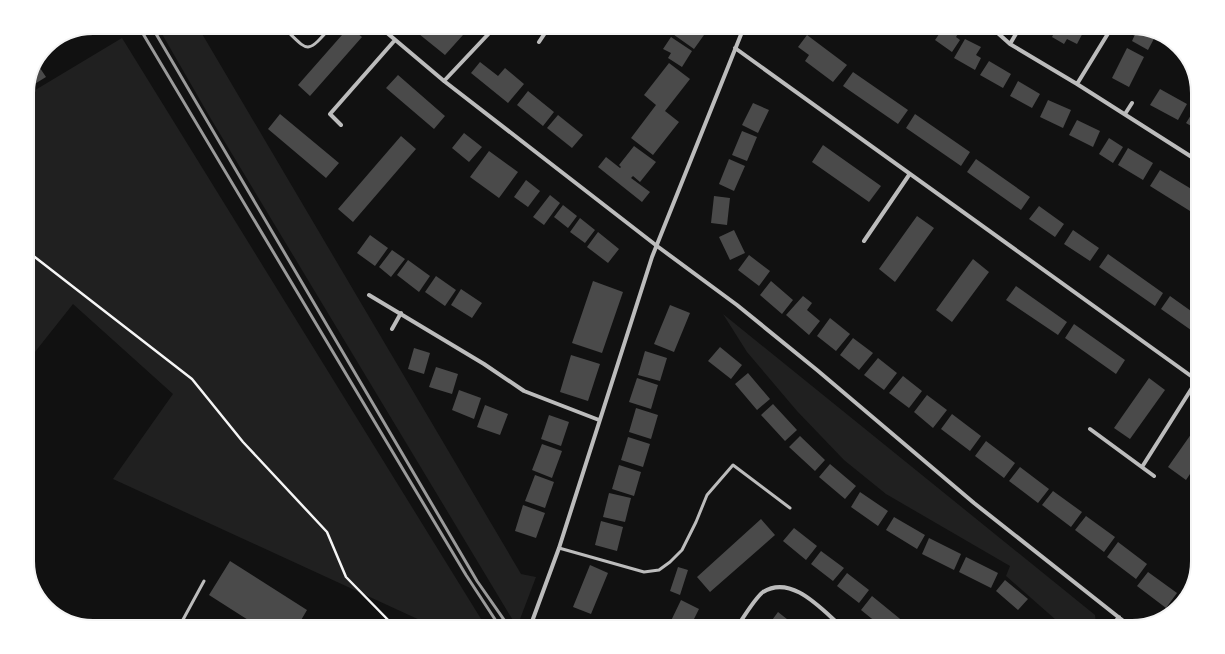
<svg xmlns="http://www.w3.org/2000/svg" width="1225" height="654" font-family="'Noto Serif',serif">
<rect width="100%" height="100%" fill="#111"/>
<path fill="#202020" d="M158 27H198L521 574 536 577 517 627 211 119Z
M122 38 486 627H435L113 479 173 394 73 304 27 362V95Z
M723 314 1095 615 1096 624 1093 627H1064L1006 576 1010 566 886 494 844 460 797 411 747 352Z"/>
<path fill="#4a4a4a" d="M300 27H316L309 35Z
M349 27 362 37 310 96 298 85Z
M416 27H453L463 35 445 55 414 30Z
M674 27H692L704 35 694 49 670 32Z
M790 27H802L800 32Z
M944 27H958L961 29 956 37 960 40 952 52 935 40Z
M1057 27H1086L1077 44 1067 39 1064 44 1052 37Z
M1138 28 1157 33 1148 50 1132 41Z
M807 35 847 65 833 82 805 61 809 55 798 47Z
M671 37 692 51 682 67 668 58 671 53 663 49Z
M965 39 981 47 976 55 981 58 975 70 954 58Z
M1127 48 1144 57 1129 87 1112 78Z
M989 61 1011 74 1003 88 980 75Z
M39 62 42 66 40 68 46 77 33 85 30 81Z
M480 62 498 76 505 68 524 84 508 103 471 73Z
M669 63 690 79 665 111 679 122 653 155 631 138 656 105 644 95Z
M853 72 908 110 898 124 843 86Z
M398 75 445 116 434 129 386 88Z
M1018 81 1040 94 1032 108 1010 96Z
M1160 89 1187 104 1178 120 1150 105Z
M528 91 554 112 543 126 517 105Z
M1048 100 1071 110 1063 128 1040 117Z
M753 103 769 110 758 133 742 125Z
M1198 104V130L1186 123Z
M280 114 339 163 326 178 268 129Z
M915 114 970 152 961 166 906 128Z
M558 115 583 135 572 148 547 128Z
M1077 120 1100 131 1093 147 1069 135Z
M742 131 757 137 747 161 732 155Z
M464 133 482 147 469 162 452 148Z
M401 136 416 149 353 222 338 209Z
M1109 138 1123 147 1113 163 1099 154Z
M823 145 881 186 869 202 812 162Z
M634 146 656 162 640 182 633 176 631 178 650 192 642 202 598 167 606 157 620 168 621 167 619 165Z
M1128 148 1153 163 1143 180 1118 165Z
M489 151 518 172 499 198 470 177Z
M729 159 745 166 734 191 719 184Z
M976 159 1030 197 1021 210 967 172Z
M1160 170 1198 193V216L1150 186Z
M526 180 540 191 528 207 514 197Z
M550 195 560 203 544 225 533 217Z
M714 196 730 198 727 225 711 223Z
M563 205 577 216 568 228 554 217Z
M1039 206 1064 224 1055 237 1029 219Z
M917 216 934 228 895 282 879 269Z
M580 218 595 230 585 243 570 232Z
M734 230 745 253 730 260 719 237Z
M1073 230 1099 248 1090 261 1064 244Z
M598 232 619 249 608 263 587 247Z
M370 235 388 248 375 266 357 253Z
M392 250 405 259 391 277 379 267Z
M1108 254 1163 293 1155 306 1099 267Z
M749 255 770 271 759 286 738 270Z
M973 259 989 272 952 322 936 310Z
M408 260 430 276 419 292 397 275Z
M436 276 456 290 445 306 425 292Z
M593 281 623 292 602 353 572 343Z
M771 281 793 300 782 314 760 295Z
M1016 286 1067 322 1058 335 1006 300Z
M461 289 482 303 472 318 451 305Z
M803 296 812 303 807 310 820 321 809 335 786 315Z
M1170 296 1198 316V335L1161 309Z
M670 305 690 313 674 352 654 344Z
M830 318 850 334 836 351 817 336Z
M1074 324 1125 360 1116 374 1065 338Z
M853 338 873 353 859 370 840 355Z
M720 347 742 365 731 379 708 361Z
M414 348 430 353 424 374 408 369Z
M645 351 667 358 660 381 638 375Z
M571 355 600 364 588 401 560 392Z
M878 358 897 373 884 390 864 375Z
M436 367 458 374 452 394 429 387Z
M748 373 770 399 757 410 735 384Z
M903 376 922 391 909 408 889 393Z
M637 378 658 385 651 409 629 402Z
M1149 378 1165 390 1130 439 1114 428Z
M459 390 481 398 474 419 452 410Z
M927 395 947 410 933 428 914 412Z
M773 404 797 430 785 441 761 415Z
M485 405 508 414 500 435 477 427Z
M636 408 658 415 651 439 629 432Z
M952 414 981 436 970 451 941 429Z
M549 415 569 422 561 446 541 439Z
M1194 430 1198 433V462L1186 480 1168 467Z
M800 436 825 460 815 471 789 447Z
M628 437 650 444 643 467 621 460Z
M986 441 1015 463 1004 478 975 456Z
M542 444 562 451 552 478 532 470Z
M830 464 856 486 845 499 819 477Z
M619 465 641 472 634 496 612 489Z
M1020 467 1049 489 1038 503 1009 481Z
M535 475 554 482 545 508 525 501Z
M1053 491 1082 512 1071 527 1042 505Z
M860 492 888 511 878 526 851 507Z
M609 493 631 498 625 522 603 517Z
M523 505 545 513 536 538 515 531Z
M1086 516 1115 537 1104 552 1075 530Z
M894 517 925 535 917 549 886 530Z
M761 519 775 535 710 592 697 577Z
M601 521 623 527 617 551 595 545Z
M794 528 817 546 806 560 783 541Z
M929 538 961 554 954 570 922 554Z
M1118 542 1147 564 1136 579 1107 557Z
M821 551 844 568 833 581 811 564Z
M966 557 998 573 991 588 959 572Z
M230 561 307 610 297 627H259L209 595Z
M590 565 608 573 591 614 573 607Z
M678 567 688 570 680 595 670 591Z
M1148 572 1177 593 1166 608 1137 586Z
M847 573 869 590 859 603 837 586Z
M1005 580 1028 599 1018 610 996 591Z
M872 596 910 627H882L861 610Z
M681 600 699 609 690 627H668Z
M778 612 792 623 789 627H767Z"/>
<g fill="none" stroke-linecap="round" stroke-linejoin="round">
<path stroke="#f5f5f5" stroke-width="2.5" d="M27 251 192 379 243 442 327 532 346 577 395 627"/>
<path stroke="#bcbcbc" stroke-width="3" d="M283 27C309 52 306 55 331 27
M559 548 644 572 659 570 670 562 682 550 696 522 707 495 733 465 790 508
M179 627 204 581"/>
<path stroke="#bcbcbc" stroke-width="4" d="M380 27 444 81 657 246 737 305 817 370 974 503 1131 627
M561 27 565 30
M991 27 1010 44 1077 84 1198 161
M539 42 549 27
M1010 44 1020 27
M735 48 1198 381
M444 81 495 27
M1077 84 1112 27
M1125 114 1132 103
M341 125 330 114 395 40
M864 241 909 175
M369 295 484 364 524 391 599 420
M392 329 401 313
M1090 429 1154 476
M1142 467 1197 380
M530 627 559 548 652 257 744 27
M737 627C743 618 755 598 763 592 792 574 822 610 842 627
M1111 627 1119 617"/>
<path stroke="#9a9a9a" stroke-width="3" d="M139 27 466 575 500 627
M152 27 477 581 509 627"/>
</g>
<path d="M0 0H1225V654H0ZM93 34H1132A59 59 0 0 1 1191 93V561A59 59 0 0 1 1132 620H93A59 59 0 0 1 34 561V93A59 59 0 0 1 93 34Z" fill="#fff" fill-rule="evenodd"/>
<path fill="none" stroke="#f5f5f5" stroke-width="2" d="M93 34H1132A59 59 0 0 1 1191 93V561A59 59 0 0 1 1132 620H93A59 59 0 0 1 34 561V93A59 59 0 0 1 93 34Z"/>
</svg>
